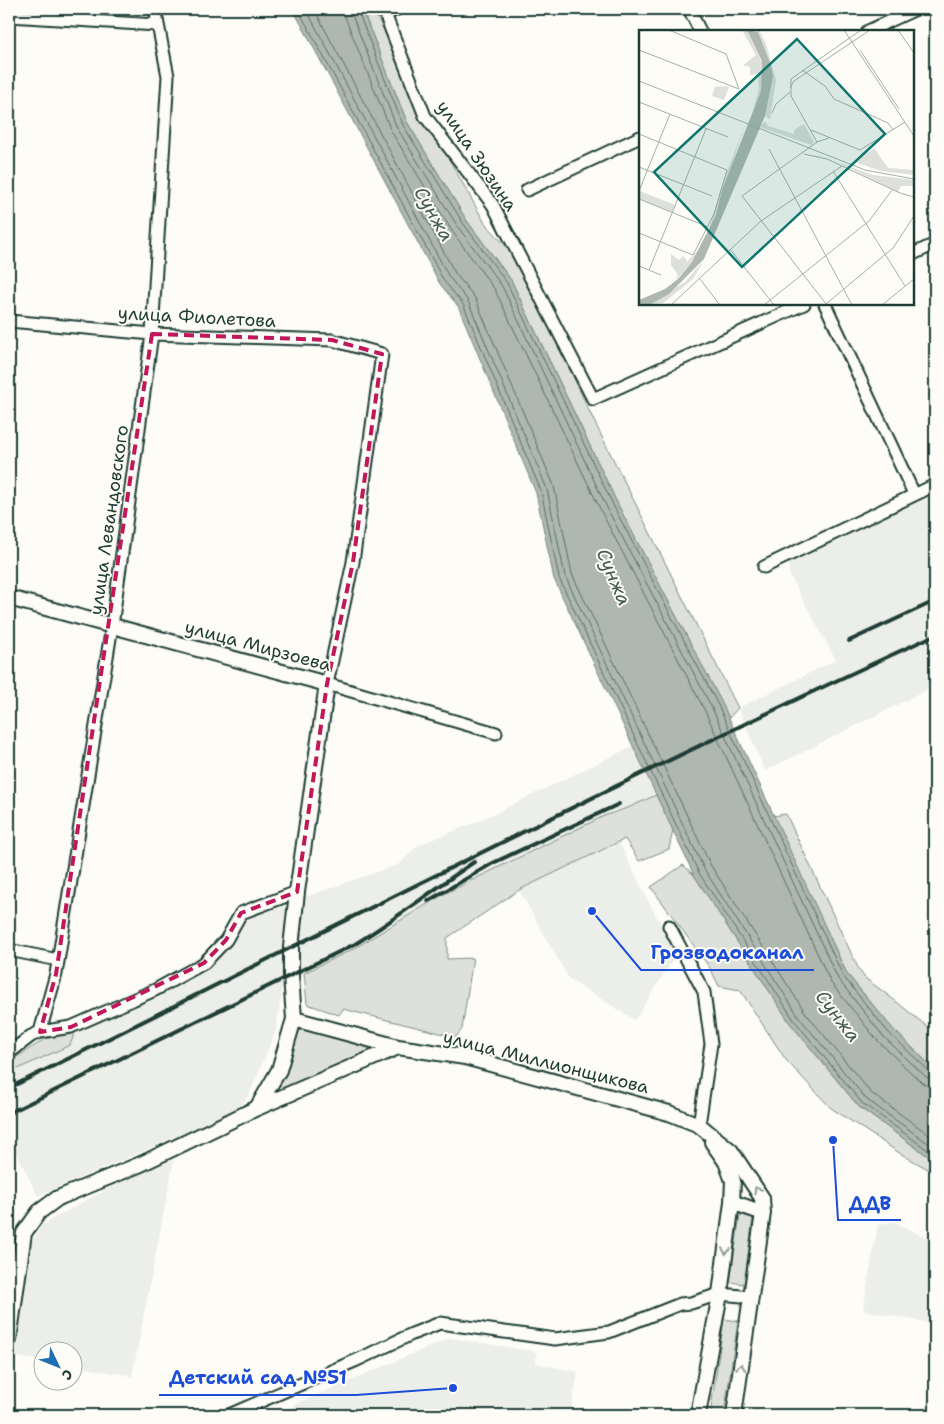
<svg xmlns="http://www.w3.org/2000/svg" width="944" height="1424" font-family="'Shantell Sans',sans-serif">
<rect width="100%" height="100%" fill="#fdfcf7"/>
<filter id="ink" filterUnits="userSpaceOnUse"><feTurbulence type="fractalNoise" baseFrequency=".02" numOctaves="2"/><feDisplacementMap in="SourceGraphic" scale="10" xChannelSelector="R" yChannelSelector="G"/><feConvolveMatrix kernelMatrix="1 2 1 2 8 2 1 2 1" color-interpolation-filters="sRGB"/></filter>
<g filter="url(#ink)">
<path fill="#eceee9" d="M935 492V686L765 771 738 708 836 660 789 574V562Z
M633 746 656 794 630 807 604 816 444 894 355 948 283 984 276 1030 249 1095 237 1111 38 1196 9 1138V1073L69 1045 75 1032 208 968 235 937 247 917 400 864 418 845 479 821Z
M619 843 676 955 635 1020 569 979 519 890Z
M174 1160 132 1376 73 1366 72 1352H42V1361L17 1357 16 1352 30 1245 42 1225 130 1176Z
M895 1222 920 1235 935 1239V1324L863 1310 878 1224Z
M450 1338 537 1352 536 1363 578 1372 570 1415H291L293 1405Z"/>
<path fill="#dde0db" stroke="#7e8e88" d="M362 9 373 11 390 40 419 119 445 152 485 223 514 255 529 283 594 421 738 708 729 718 619 507 511 280 467 221 407 122Z
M656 795 673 830 669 849 639 861 625 839 519 890 447 938V959L473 958 462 1029 456 1037 343 1009 339 1015 307 1004 304 973 355 948 444 894 604 816 630 807Z
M786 814 859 970 865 978 893 999 935 1033V1070L892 1028 847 974 773 816Z
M683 865 694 875 790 1023 859 1107 935 1161V1173L901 1154 831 1108 786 1060 740 990 719 986 710 968 651 887Z
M294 1019 398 1047 257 1108Z
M75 1032 70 1045 9 1073V1062L45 1039Z
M740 1215 753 1217 744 1284 730 1282Z
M724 1319 738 1321 724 1415H710Z"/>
<path fill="#aeb8b1" stroke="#75877f" d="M293 9H362L407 122 467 221 511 280 619 507 722 703 847 974 892 1028 935 1070V1161L859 1107 790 1023 694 875 554 579 536 493 458 306 440 284Z"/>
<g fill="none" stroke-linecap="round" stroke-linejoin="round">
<path stroke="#586e66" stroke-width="1" d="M298 9 444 281 463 304 541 491 559 578 699 873 794 1020 862 1103 935 1155
M306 9 449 277 468 301 547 489 565 576 704 869 799 1017 866 1099 935 1148
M314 9 455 273 475 298 554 486 572 574 711 866 805 1012 871 1093 935 1139
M344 9 345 17 391 131 452 231 495 290 603 515 705 711 831 983 878 1041 921 1082 928 1086 935 1087
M351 9 352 15 397 128 458 227 502 286 609 512 712 708 838 979 883 1036 926 1077 935 1080
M357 9 403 125 463 223 507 283 615 509 718 705 843 976 888 1032 930 1072 935 1073"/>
<defs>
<path id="minor" d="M383 9 425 116 493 205 593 399 804 304
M689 9 700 31
M385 15 397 9
M9 16 157 25
M868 31 916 9
M527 190 640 137
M913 254 935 244
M825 304 914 494
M9 321 152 334 332 340 382 354 353 562 327 684 496 733
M764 567 935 485
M669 926 704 992 711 1044 699 1125
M9 950 58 960
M40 1032 56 974 112 626 152 334 168 76 155 9
M9 1053 31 1036 40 1032 71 1027 155 990 204 963 226 940 241 913 297 892
M229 1415 357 1360 412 1334 440 1323 555 1339 609 1332 680 1304 691 1303 720 1294 752 1297"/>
<path id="tertiary" d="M9 598 327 684 297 892 291 947V975L294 1019 279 1070 257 1108
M294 1019 398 1047 465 1057 669 1113 699 1125 731 1151 762 1198 763 1213 734 1415
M732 1202 763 1213
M9 1340 24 1233 39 1212 58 1198 141 1164 257 1108 398 1047
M698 1415 720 1294 732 1202 733 1181 726 1162 712 1142"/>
</defs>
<use href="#minor" stroke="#1f3d34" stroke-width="15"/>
<use href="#tertiary" stroke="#1f3d34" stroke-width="18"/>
<use href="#minor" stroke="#fdfcf7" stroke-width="11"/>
<use href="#tertiary" stroke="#fdfcf7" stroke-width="14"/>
<path stroke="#1f3d34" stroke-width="4" d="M849 641 935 601
M428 901 493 863 619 804
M9 1088C317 936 622 778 935 635
M9 1113 355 944C396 919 434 889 474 862"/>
</g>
<defs><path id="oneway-chevron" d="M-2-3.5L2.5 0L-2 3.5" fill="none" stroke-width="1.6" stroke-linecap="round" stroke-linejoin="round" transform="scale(1.25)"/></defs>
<g stroke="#8e9c96">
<use href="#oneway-chevron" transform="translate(757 1190) rotate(-121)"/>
<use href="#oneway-chevron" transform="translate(726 1251) rotate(97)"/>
<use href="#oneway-chevron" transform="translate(741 1367) rotate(-82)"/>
</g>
</g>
<path fill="none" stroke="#c2185b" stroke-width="4" stroke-dasharray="10 6" stroke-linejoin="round" d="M152 334 332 340 382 354 353 562 327 684 297 892 241 913 226 940 204 963 71 1027 40 1032 56 974Z"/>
<g text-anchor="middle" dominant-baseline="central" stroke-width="4" stroke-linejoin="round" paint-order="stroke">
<g font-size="18" fill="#1f3d34" stroke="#fdfcf7">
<text transform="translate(477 156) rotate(56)">улица Зюзина</text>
<text transform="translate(197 317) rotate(3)">улица Фиолетова</text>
<text transform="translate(109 520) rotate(-82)">улица Левандовского</text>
<text transform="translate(258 646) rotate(15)">улица Мирзоева</text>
<text transform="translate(546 1062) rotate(14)">улица Миллионщикова</text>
</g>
<g font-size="19" font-style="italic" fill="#435c53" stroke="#fdfcf7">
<text transform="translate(434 214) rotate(60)">Сунжа</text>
<text transform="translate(614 577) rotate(67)">Сунжа</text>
<text transform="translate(838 1016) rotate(52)">Сунжа</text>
</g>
</g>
<g transform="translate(639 30)">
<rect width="275" height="275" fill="#fdfcf7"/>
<path d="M103 0H108L123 32 122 61 113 83 120 59 119 44 111 45V37L104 35 117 25ZM117 0H120L127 14 137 50 131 89 126 86 134 47 132 35ZM87 56 90 57 85 70 73 66 76 57ZM126 91 129 96 155 104V100L165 94 175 112 172 115 121 97ZM105 97 77 185 70 200 82 158ZM235 118 249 138 275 140V145L242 141 216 132ZM200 133 234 145 275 150V156H262L259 162ZM1 161 36 175 33 182 0 169ZM61 218 53 232 36 251 39 245 32 235V224L40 230 45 226 48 232ZM65 230 54 249 24 273 8 275 46 252Z" fill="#dde0db"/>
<path d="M108 0 119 2 132 35 134 47 126 86 65 229 30 264 10 275H0V270L26 259 39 249 53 232 77 185 83 160 122 61 123 31Z" fill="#aeb8b1"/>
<path fill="none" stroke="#a4b0a9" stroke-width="1" d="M30 0 87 24 100 59M205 0 275 106M259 0 275 23M0 20 100 59M221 20 260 79M163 40 186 56 195 69 249 93 254 100M0 51 226 140 275 149M151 58 155 51 231 0M0 72 89 107M133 83 137 74 151 62M172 100 221 120 266 92M0 104 88 140 75 184 54 225 0 203M178 112 152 66V49L222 0M130 119 213 275M165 124 188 129 261 163 275 167M0 137 73 166M194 141 266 256M0 161 31 84M0 169 69 197M91 219 135 275M0 236 22 245M10 240 67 99M61 249 81 275M187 274 254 218 275 186M32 275 122 191 203 136M125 275 230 191 253 160M188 275 103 166 178 112 190 108M243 275 275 249"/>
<path fill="#0f766e" fill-opacity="0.15" stroke="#0f766e" stroke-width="2.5" d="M158 9 246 104 103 237 15 142Z"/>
<rect width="275" height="275" fill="none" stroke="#1f3d34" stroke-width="2.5"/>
</g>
<path fill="none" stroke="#1d4ed8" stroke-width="2" d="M592 911L641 970H814M833 1140L838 1220H901M453 1388L356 1395H159"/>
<g fill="#1d4ed8" stroke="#fdfcf7" stroke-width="2">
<circle cx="592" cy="911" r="5"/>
<circle cx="833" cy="1140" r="5"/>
<circle cx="453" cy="1388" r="5"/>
</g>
<g font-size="19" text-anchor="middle" font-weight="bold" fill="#1d4ed8" stroke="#fdfcf7" stroke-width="4" stroke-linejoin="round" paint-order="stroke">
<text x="727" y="959">Грозводоканал</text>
<text x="870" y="1210">ДДВ</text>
<text x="258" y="1384">Детский сад №51</text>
</g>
<rect width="944" height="1424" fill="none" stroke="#fdfcf7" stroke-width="30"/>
<rect x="15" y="15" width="914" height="1394" fill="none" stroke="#1f3d34" stroke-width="2" filter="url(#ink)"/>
<g transform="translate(58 1366) rotate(133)"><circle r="24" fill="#fdfcf7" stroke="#a4b0a9"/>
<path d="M0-4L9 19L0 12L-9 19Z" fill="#1f6fb2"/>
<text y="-8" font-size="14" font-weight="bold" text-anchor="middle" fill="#1f3d34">С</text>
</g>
</svg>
